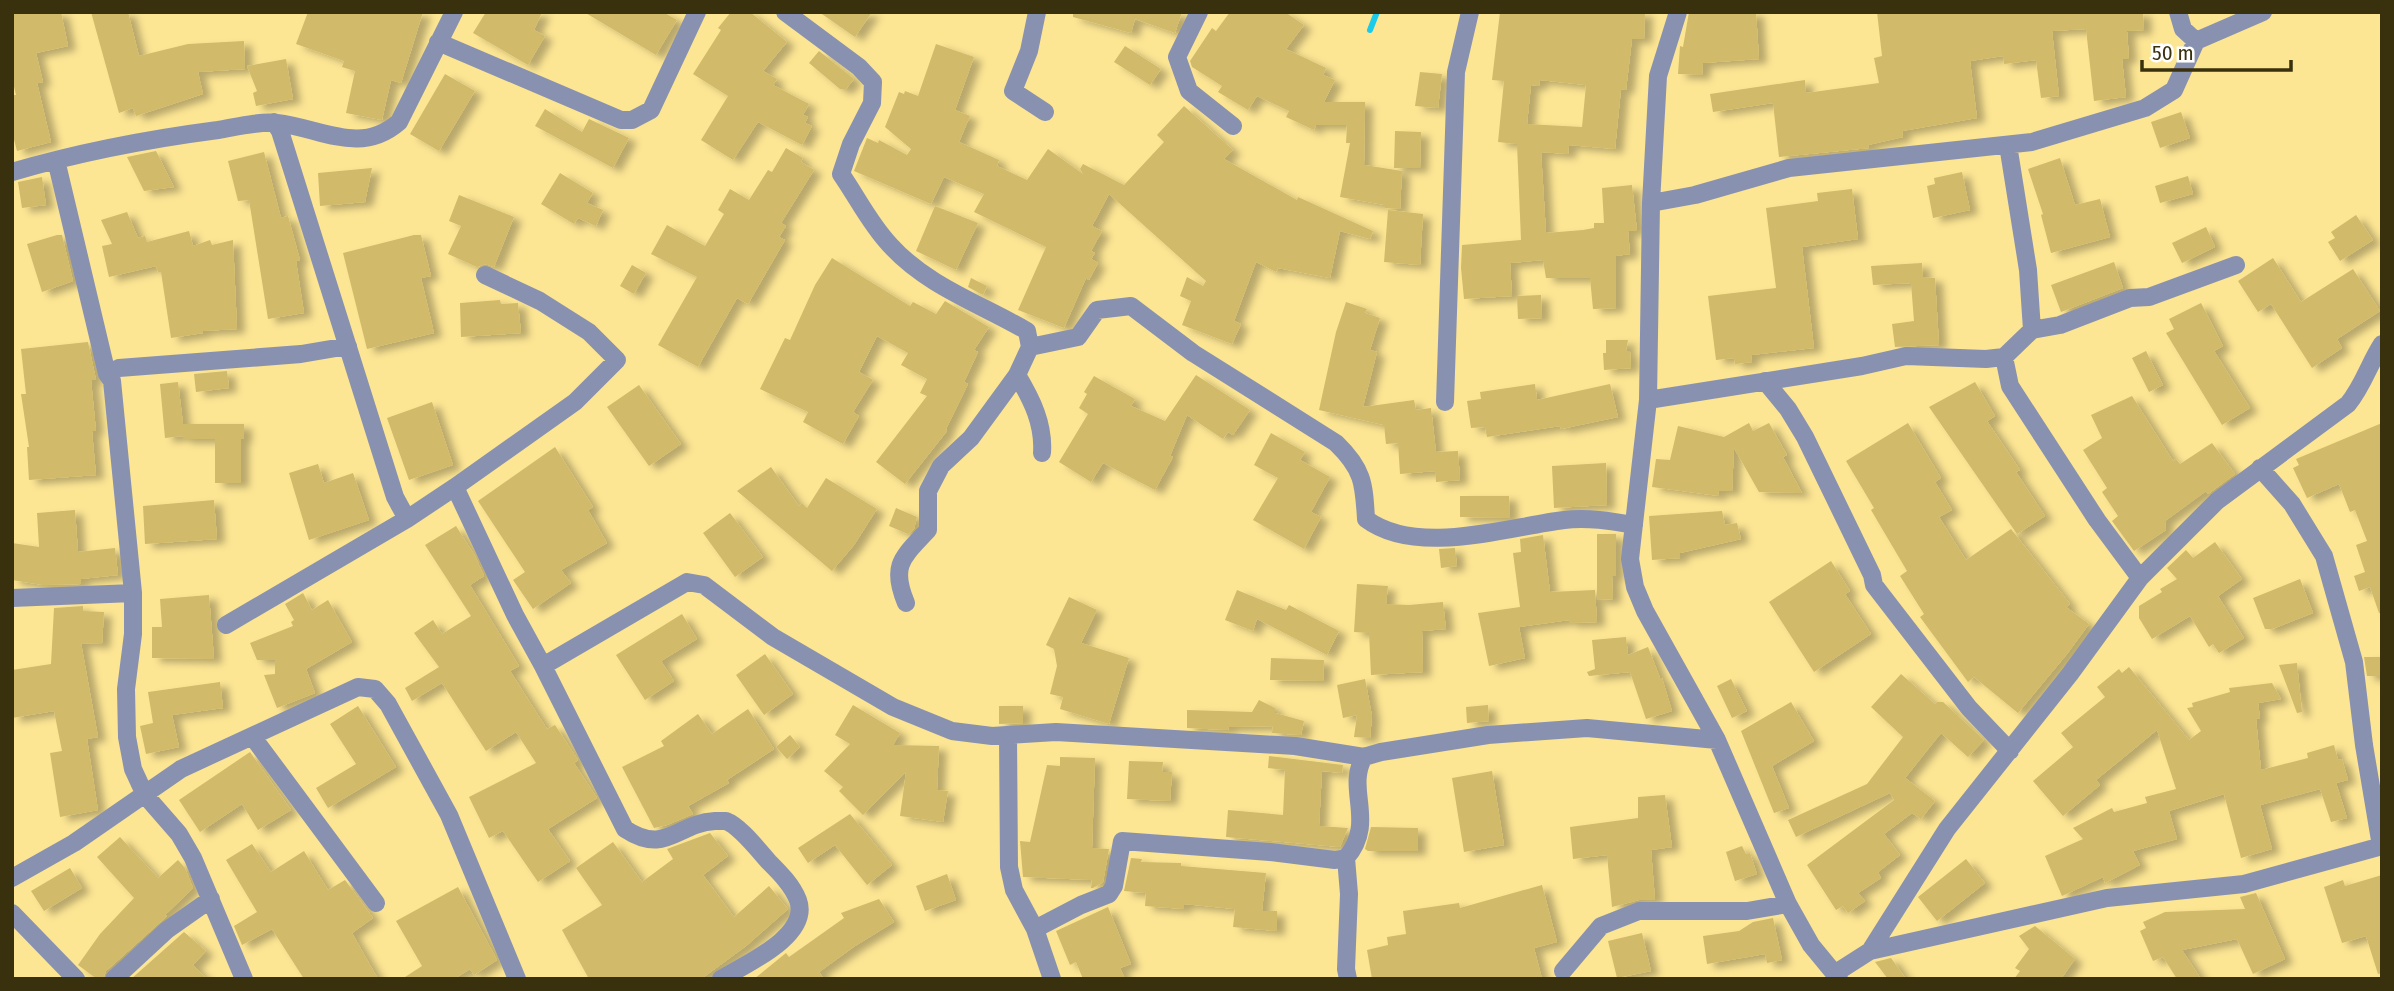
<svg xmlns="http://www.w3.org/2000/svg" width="2394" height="991" font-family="'Fira Sans Condensed',sans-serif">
<defs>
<filter id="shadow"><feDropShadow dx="8" dy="4.5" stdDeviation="3.5" flood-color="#0004"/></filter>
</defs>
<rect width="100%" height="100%" fill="#fce593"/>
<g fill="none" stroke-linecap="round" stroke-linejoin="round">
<path stroke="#1ccbea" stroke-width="6" d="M1370 30 1377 12"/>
</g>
<path fill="#d1ba6a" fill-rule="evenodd" filter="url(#shadow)" d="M12 12H61L68 46 36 53 43 82 37 83 51 142 17 151 12 132V95H16L12 78Z
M91 12H128L139 56 188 44 244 41 245 69 198 72 203 94 136 116 133 108 119 113Z
M308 12H423L401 83 391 80 382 120 346 113 355 71 342 67 344 61 296 44Z
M486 12H542L534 30 545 36 528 65 473 33Z
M584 12H663L677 20 656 55Z
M731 12H750L787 42 763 71 777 79 773 85 809 104 803 115 808 117 805 123 812 126 802 145 758 122 733 160 701 140 728 96 693 74 721 30 718 28Z
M819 12H872L855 37Z
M1073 12H1182L1175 33 1135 19 1131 33 1073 17Z
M1230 12H1285L1304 25 1286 49 1326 68 1323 75 1335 80 1324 102H1365L1364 165 1402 171 1400 209 1385 208V205L1340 197 1350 143H1346L1347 125H1316L1314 130 1286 117 1289 111 1257 96 1248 110 1218 92 1222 86 1192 67 1190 61 1212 28 1216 31Z
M1500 12H1645L1644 39H1632L1626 90 1621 89 1615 149 1569 145 1568 154 1541 152 1546 233 1583 230 1594 228V223H1604L1602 188 1632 185 1637 231H1628L1630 254 1616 256V308L1593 309 1590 278H1546L1543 260 1510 263 1512 296 1464 299 1461 268 1462 245 1521 240 1517 144 1498 142 1504 81 1492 80ZM1540 80 1586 85 1582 127 1527 124 1531 85 1539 86Z
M1689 12H1756L1759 59 1703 63 1702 75 1678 74 1680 46 1683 47Z
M1877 12H2143L2144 30 2127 31 2129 59H2122L2126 97 2094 101 2086 29 2052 31 2059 96 2041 98 2036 60 2004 64 2003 56 1970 61 1977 118 1902 131 1903 137 1868 145 1869 148 1779 157 1773 103 1713 112 1710 94 1805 80 1806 93 1879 83 1874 58 1882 56Z
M936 44 974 57 955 110 970 116 959 142 999 160 997 166 1027 180 1048 149 1083 174 1080 169 1083 164 1124 185 1164 142 1157 135 1184 106 1233 150 1224 159 1297 200 1298 197 1373 231 1370 239 1340 231 1330 278 1278 268 1276 272 1256 262 1234 321 1241 324 1232 344 1182 325 1191 301 1180 296 1187 277 1203 286 1206 281 1109 194 1092 226 1102 231 1091 251 1095 253 1091 259 1098 263 1089 280 1086 278 1064 328 1018 310 1046 247 974 212 984 194 944 177 931 204 854 171 867 138 878 143 879 140 907 155 911 149 885 127 899 92 904 94 905 91 918 96Z
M1125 46 1161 69 1150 85 1114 62Z
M819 51 854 79 846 89H840L809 63Z
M286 59 293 99 256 106 253 93 257 91 247 66Z
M1420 72 1442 74 1438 108 1415 106Z
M445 74 475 91 439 151 410 134Z
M545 109 582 132 589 119 629 138 613 168 535 126Z
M2181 112 2190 138 2160 148 2151 122Z
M1395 131 1421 132 1420 168H1394Z
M786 148 803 158 801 162 814 170 781 223 786 226 779 237 785 240 748 304 737 298 698 367 658 345 697 277 651 254 667 225 705 246 724 214 718 210 730 189 749 200 768 170 772 172Z
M156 151 174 187 144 191 127 157Z
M264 152 281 218 288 216 300 260 296 261 304 313 268 319 249 200 238 201 228 161Z
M2060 158 2075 205 2100 199 2110 237 2051 253 2041 215 2043 214 2028 169Z
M372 168 365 202 320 206 318 173Z
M1962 172 1970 210 1933 218 1927 186 1935 184 1934 178Z
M560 173 593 193 587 203 603 210 596 226 578 218 574 224 541 204Z
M2188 176 2193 194 2160 203 2155 186Z
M42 177 46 205 22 208 18 182Z
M1852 189 1858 239 1802 247 1814 348 1751 355 1752 362 1735 364 1734 358 1716 360 1708 296 1776 288 1766 208 1818 201 1817 193Z
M459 195 514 217 494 267 485 264 477 267 448 254 461 226 449 221Z
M935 206 978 223 956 270 916 251Z
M1388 210 1423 214 1420 265 1384 262Z
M127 212 138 238 145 236 147 242 189 231 193 246 210 240 212 245 233 240 237 329 203 331V333L171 338 161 272H158L156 266 109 277 102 246 112 244 101 220Z
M2356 215 2373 240 2340 261 2328 242 2335 238 2331 232Z
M2206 227 2215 247 2182 263 2172 243Z
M57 235H62L73 281 42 292 27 244Z
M414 235H421L431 276 421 278 434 333 367 349 343 253Z
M832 258 910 306 913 302 936 314 945 301 989 327 974 350 978 352 964 382 968 384 946 429 947 431 905 484 876 462 927 396 920 393 927 379 901 365 908 353 877 336 859 372 873 380 853 412 859 416 843 444 803 422 808 412 760 389 785 338 790 340 815 285Z
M2273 258 2301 302 2353 269 2380 311 2337 339 2342 348 2312 368 2271 304 2258 312 2238 281Z
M2114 262 2123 288 2061 312 2051 285Z
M1922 263 1923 277 1935 278 1939 345 1895 347 1892 324 1914 321 1911 283 1873 285 1871 266Z
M632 265 646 273 634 294 620 286Z
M971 278 987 286 983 295 968 287Z
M1541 295 1542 318 1518 319 1517 296Z
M500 300 501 304 518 303 521 333 461 337 460 303Z
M1346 302 1367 309 1365 313 1380 318 1370 350 1377 352 1363 407 1414 400 1416 410 1431 408 1436 452 1458 451 1460 480 1436 482 1435 471 1400 474 1398 443 1386 444 1384 425 1319 410 1336 332Z
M2201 303 2223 346 2214 351 2250 408 2222 425 2166 333 2174 329 2169 319Z
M1606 340H1628L1626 351H1630L1631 368 1604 370 1603 353H1606Z
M88 342 96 380H91L96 431H92L96 475 29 480 27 447H29L21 394H26L21 349Z
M2146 351 2163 385 2149 392 2132 358Z
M227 371 229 388 196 392 194 374Z
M1196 375 1250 410 1233 435 1228 432 1223 439 1187 415 1170 456 1173 457 1155 490 1103 463 1091 482 1059 462 1088 414 1079 408 1087 394 1084 392 1094 376 1135 399 1131 406 1165 421Z
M178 382 183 424H244V439H241V483H215V439H183V436L165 438 160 384Z
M1975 382 1995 416 1987 421 2020 470 2016 472 2045 516 2017 534 1929 407Z
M1535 384 1537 400 1610 384 1618 417 1561 429 1560 426 1487 437 1485 427 1471 428 1467 401 1481 399 1480 392Z
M639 385 681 444 649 466 607 407Z
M2132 396 2173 461 2176 459 2180 464 2212 443 2235 474 2208 494 2206 491 2165 521 2166 530 2134 551 2112 521 2118 516 2102 492 2107 488 2083 450 2102 438 2091 415Z
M432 402 453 465 409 480 387 418Z
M1749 423 1753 431 1769 423 1787 455 1783 457 1802 493 1759 492 1734 448 1732 491H1718L1719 496 1652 487 1656 459 1670 460 1678 426 1724 437Z
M1908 423 1941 478 1935 482 1952 510 1939 517 1966 560 2011 529 2070 604 2066 607 2089 624 2067 654 2018 713 1974 677 1968 682 1920 617 1924 614 1900 576 1907 571 1871 510 1874 508 1846 461Z
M2382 423V613H2379L2370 587 2359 591 2354 576 2365 572 2356 545 2367 541 2355 510 2350 512 2339 484 2307 498 2293 468 2299 465 2296 459Z
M1271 433 1305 452 1300 460 1330 477 1311 512 1321 517 1304 549 1253 520 1278 478 1254 465Z
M555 447 593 507 588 510 607 543 561 570 571 583 533 609 513 580 525 572 478 501Z
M1606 463 1607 505 1554 508 1552 466Z
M318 464 324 483 353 473 369 520 309 540 289 473Z
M771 467 799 506 802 503 807 508 826 478 877 509 854 545 832 571 737 491Z
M1460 496H1509L1510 518 1460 517Z
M214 500 217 539 145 544 143 506Z
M896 508 917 517 914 529 908 534 889 526Z
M75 510 78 552 115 548 118 575 81 579V584L43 585 12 580V543L39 547 37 513Z
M1722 511 1725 525 1737 523 1741 539 1680 553V558L1652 560 1649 516Z
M730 513 763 557 735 577 703 533Z
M456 526 475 556 484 576 470 585 519 666 510 671 547 729 555 725 578 760 574 763 597 798 548 829 570 861 538 882 503 831 489 838 469 797 536 763 516 732 486 751 442 683 412 701 405 688 439 667 414 633 433 620 442 634 471 616 425 545Z
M1597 534H1616V576H1612L1613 599 1597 600Z
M1543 535 1550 592 1595 590 1597 622 1569 623V620L1519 627 1525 658 1489 666 1478 613 1520 607 1513 553 1521 552 1520 539Z
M2215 542 2242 579 2218 596 2244 638 2219 653 2213 644 2209 647 2190 616 2152 639 2139 618V606L2162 592 2160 589 2177 579 2167 568 2186 550 2193 558Z
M1455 548 1457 566 1441 568 1439 549Z
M1831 561 1850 591 1845 594 1871 634 1814 672 1769 602Z
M2300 579 2313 613 2272 629H2265L2253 598Z
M1357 584 1388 586 1386 604 1409 605 1443 602 1446 629 1422 631 1423 672 1371 675 1369 633 1354 632Z
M1237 590 1286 610 1289 605 1339 631 1327 655 1257 619 1253 631 1225 620Z
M303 593 312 610 328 600 352 642 306 669 315 693 277 708 264 675 275 674V660H257L250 643 293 626 291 622 294 620 285 604Z
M209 595 214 659 152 658V627H162L160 599Z
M1069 597 1097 610 1081 643 1129 658 1109 724 1060 709 1063 697 1050 694 1057 666 1054 649 1046 645Z
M83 606V611L104 612 102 644 81 643 98 737 87 739 98 810 60 817 50 753 62 751 54 711 12 718V670L51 664 54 608Z
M682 614 697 639 661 661 674 681 645 700 616 655Z
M1626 637 1628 655 1648 647 1660 678H1662L1672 711 1646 719 1630 672 1589 676 1587 672 1595 669 1592 640Z
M765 654 793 694 764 715 736 675Z
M2364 657H2382V676H2367Z
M1271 658 1324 660 1323 681 1270 680Z
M2297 663 2302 712 2297 713 2279 665Z
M2129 667 2189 740 2201 731 2187 708 2193 707 2192 703 2230 692 2229 688 2272 683 2281 699 2258 703 2260 718 2256 719 2261 770 2308 758 2307 753 2334 745 2338 760 2342 759 2348 780 2336 783 2347 818 2331 822 2320 789 2260 805 2272 849 2241 858 2224 794 2169 811 2177 839 2133 851 2140 865 2105 883 2103 877 2062 896 2045 856 2083 839 2073 828 2112 808 2114 812 2147 803 2145 797 2176 789 2157 730 2096 780 2100 785 2063 816 2033 781 2073 747 2061 733 2105 697 2097 687 2119 669 2122 673Z
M1901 674 1935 704 1937 702H1943L1984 740 1968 757 1941 733 1905 778 1935 801 1921 819 1912 813 1884 834 1900 855 1878 872 1881 878 1858 893 1865 901 1848 913 1843 906 1836 910 1807 865 1894 800 1890 793 1796 837 1788 820 1867 784 1903 737 1871 707Z
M1365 679 1372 716 1370 738 1354 737 1357 715 1343 718 1337 685Z
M1731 679 1747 711 1732 718 1717 686Z
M220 682 223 708 172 715 179 747 146 754 140 726 153 723 148 692Z
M1259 700 1275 708V713L1304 721 1301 735 1272 733 1273 726 1229 727 1228 730 1187 728V710L1252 712Z
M1791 702 1814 741 1772 766 1789 808 1774 813 1741 731Z
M853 705 900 733 893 745 939 746 937 790 948 791 943 822 900 816 906 772 863 815 839 791 843 787 824 771 850 744 835 735Z
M1488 705 1489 721 1467 723 1466 707Z
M358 706 396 767 328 808 316 788 356 764 330 724Z
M999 706H1023V723L999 724Z
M748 709 774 749 727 780 729 783 688 806 693 814 667 825 654 828 622 767 664 746 661 741 698 714 712 734Z
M790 735 800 747 787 759 776 747Z
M250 752 291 810 258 830 242 804 200 832 179 800Z
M1269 756 1343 765 1342 773 1322 771 1319 826 1348 828 1340 847 1226 837 1228 810 1283 815 1285 770 1268 768Z
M1060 757 1095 758 1092 848 1109 849 1103 882 1093 888H1091L1092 880 1023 877 1020 841 1030 842 1047 765 1060 766Z
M1129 761 1163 762 1162 772H1172L1170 801 1127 799Z
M1492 771 1504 845 1464 852 1452 778Z
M1665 795 1672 847 1651 850 1655 900H1639L1612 907 1607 855 1573 859 1570 827 1638 818V797Z
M850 814 892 865 867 885 835 845 808 863 798 848Z
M1371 827 1418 828V851H1368L1365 849Z
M710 833 728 856 703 875 734 917 769 886 788 909 746 946 701 979H589L562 930 602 905 576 868 613 842 642 882 673 859 667 849Z
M120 837 158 878 178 860 185 868 193 888 165 915 167 916 106 971 103 979H97L78 965 100 934 134 898 97 857Z
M252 844 271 872 304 851 328 890 345 880 373 918 352 933 378 979H304L272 929 242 945 234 926 257 912 226 860Z
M1742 846 1746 854 1750 853 1757 874 1735 881 1726 852Z
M1131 858 1142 859 1141 862 1181 863V866L1266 873 1262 911H1277V931L1233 927 1235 909 1184 904V909L1145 906 1146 893 1124 891Z
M1966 859 1985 883 1937 921 1918 897Z
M70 868 82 888 44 911 31 891Z
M947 874 956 900 925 911 916 886Z
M2382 875V973L2378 974 2366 936 2342 943 2324 887 2343 880 2345 886Z
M1542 885 1557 942 1534 948 1542 979H1372L1367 950 1388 945 1387 937 1406 934 1403 911 1459 903 1460 908Z
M458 887 497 960 474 975 470 969 454 979H402L422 966 396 921Z
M2256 893 2285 959 2253 974 2237 939 2182 950 2201 979H2177L2163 957 2153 961 2140 931 2146 928 2143 922 2165 912 2245 909 2240 897Z
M879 899 894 922 855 946 819 972 824 979H754L786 953 789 957 844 918 841 913Z
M1108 907 1131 964 1120 968 1125 979H1083L1076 962 1070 965 1056 931Z
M1773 918 1782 960 1767 963 1765 954 1707 964 1703 936 1739 931 1753 922Z
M2035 926 2075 959 2061 979H2014L2020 971 2015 968 2029 949 2019 936Z
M184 932 206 951 193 965 207 979H131Z
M1642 933 1651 971 1617 978 1608 941Z
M1891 958 1906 979H1888L1875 962Z"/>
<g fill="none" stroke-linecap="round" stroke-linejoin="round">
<path stroke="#8991b0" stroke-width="18" d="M785 12 859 67 873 82 872 103 851 144 841 174C857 197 870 224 890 245 927 286 981 304 1027 331L1030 347
M1037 12 1029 51 1013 91 1045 112
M1199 12 1177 57 1189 91 1233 126
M1678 12 1658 76 1651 203 1648 400 1630 559 1635 587 1645 611 1717 740 1788 904 1811 945 1839 979
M2178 12 2183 29 2196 41 2263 12
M438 42 621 120H632L651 110 697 12
M274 122 280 131 395 497 407 519
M2008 145 2028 270 2032 330
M56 160 107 374 112 381 133 593V634L126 689 127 737 133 769 145 795 179 834 193 858 244 979
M12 172C80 152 149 139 218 130 236 127 259 121 277 123 321 128 360 156 399 122L454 12
M1651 203 1695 195 1789 168 2032 142 2145 108 2174 90 2196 41
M2004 357 2010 386 2097 520 2140 578
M107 374 119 368 301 354 348 346
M1017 375C1032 400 1044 424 1042 453
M1765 381 1788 409 1805 437 1872 575 1874 585 1969 708 2010 751
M1648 400 1862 366 1906 356 1986 359 2004 357 2032 330 2060 325 2130 298 2149 297 2236 265
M1445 402 1456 72 1470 12
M2260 468 2292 504 2324 556 2354 662 2364 745 2381 846
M455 487 515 615 543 666 625 829C666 856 677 823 715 821 717 821 725 821 726 821 740 826 759 851 769 862 780 873 792 885 798 900 811 936 744 965 721 979
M12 598 133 593
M906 603C890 565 903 557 928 530V491L941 466 971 438 1017 375 1030 347 1078 337 1097 310 1131 306 1193 353 1336 443C1363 469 1364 483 1366 519 1417 557 1507 527 1564 520 1587 517 1611 521 1634 525
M226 625 407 519 455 487 575 402 617 360 589 332 540 301 485 275
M543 666 687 582 704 585 773 637 893 707 952 731 992 736 1056 732 1295 746 1364 757
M1008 735 1009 867 1014 890 1035 929 1052 979
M252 736 376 903
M1346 858 1349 894 1346 969 1348 979
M12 878 74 843 181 769 358 687 375 689 388 704 449 815 517 979
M12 913 76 979
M1035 929 1081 905 1109 894 1114 886 1122 841 1270 852 1335 860 1346 858C1377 822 1345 789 1364 757L1381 752 1488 735 1587 728 1717 740
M1870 951 1947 829 2070 674 2140 578 2217 501 2348 404C2363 386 2369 364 2382 344
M1563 971 1601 926 1639 911H1747L1788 904
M1834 974 1870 951 2107 898 2244 884 2382 846
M114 979 167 930 211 899"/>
</g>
<rect width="2394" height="991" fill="none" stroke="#39300d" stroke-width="28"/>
<path d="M2142 60v10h149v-10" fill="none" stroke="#39300d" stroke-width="3.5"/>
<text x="2152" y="60" font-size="21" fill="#39300d" stroke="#ffffff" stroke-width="5" paint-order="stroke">50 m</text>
</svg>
